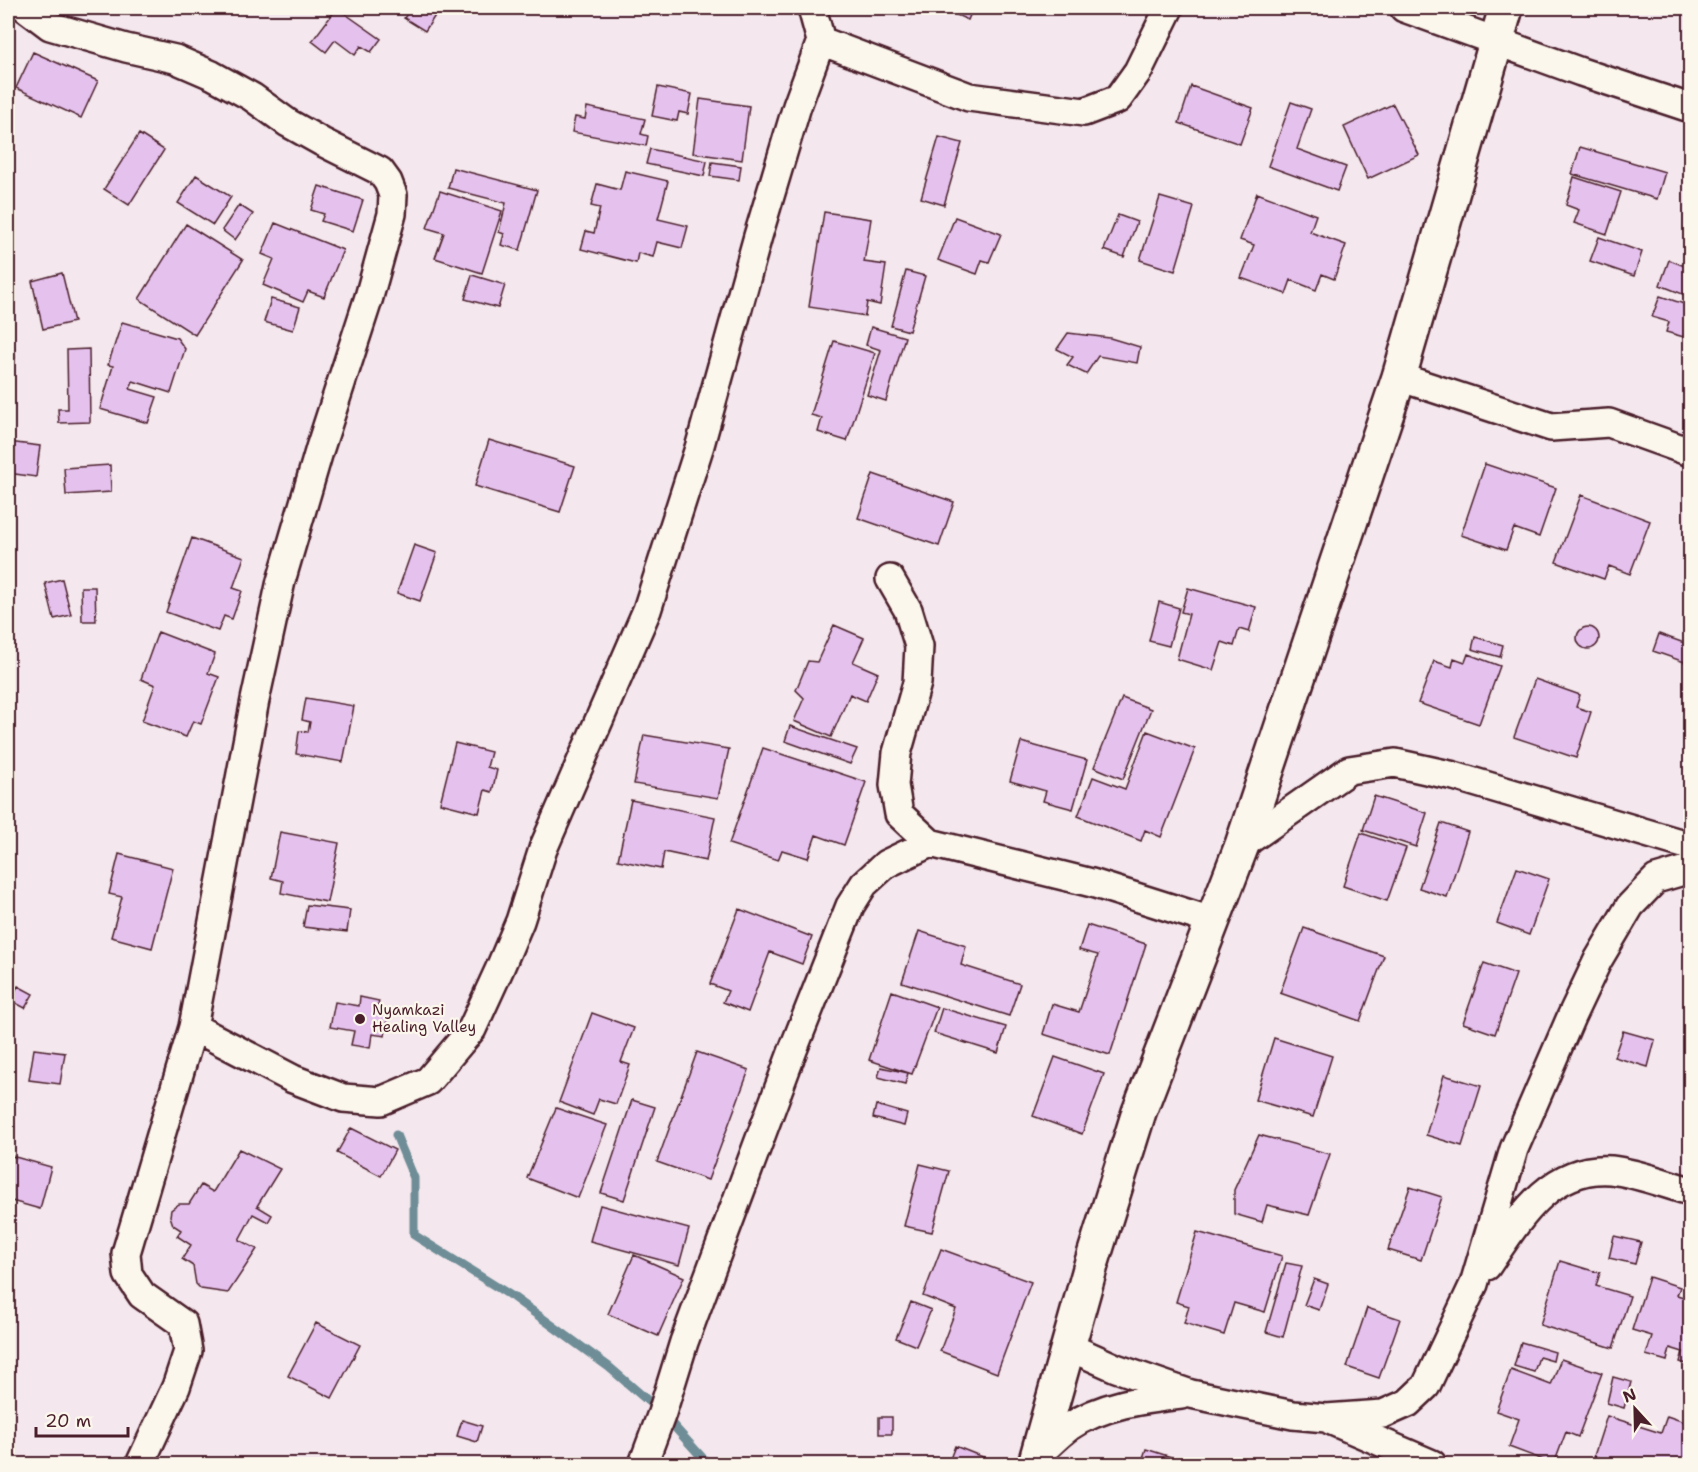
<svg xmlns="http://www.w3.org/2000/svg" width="1698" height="1472" font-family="'Shantell Sans',sans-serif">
<rect width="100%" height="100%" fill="#f4e7ed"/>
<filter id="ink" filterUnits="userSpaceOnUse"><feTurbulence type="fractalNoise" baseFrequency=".0167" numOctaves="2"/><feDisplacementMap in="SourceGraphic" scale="12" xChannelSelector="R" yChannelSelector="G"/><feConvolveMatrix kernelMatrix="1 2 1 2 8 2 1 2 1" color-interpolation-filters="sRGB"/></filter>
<g filter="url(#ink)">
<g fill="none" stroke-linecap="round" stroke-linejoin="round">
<path stroke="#6e8d96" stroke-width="9" d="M396 1135 414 1178V1235L513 1297 609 1367 662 1413 708 1464"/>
</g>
<path fill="#e5c2ee" stroke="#4a1f2b" stroke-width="1.5" d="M337 8 381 39 371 52 361 46 355 55 335 40 326 52 312 41Z
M411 8H440L425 31 404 18Z
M946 8H973L968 20 945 10Z
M33 52 98 81 81 118 16 88Z
M1191 86 1253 108 1240 144 1179 123Z
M658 87 692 94 688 114 679 112 677 121 652 116Z
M700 99 749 106 742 160 693 153Z
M1291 102 1311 109 1297 149 1346 167 1337 191 1268 166Z
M1393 104 1419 155 1368 179 1344 127Z
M587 107 645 119 641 134 648 136 646 146 572 132 575 117 585 119Z
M139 134 164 150 129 205 104 189Z
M939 137 962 143 944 205 921 198Z
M1580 147 1665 172 1657 199 1572 174Z
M650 149 707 161 704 176 646 164Z
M712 162 741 166 739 180 710 176Z
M453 168 537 190 520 250 501 245 504 234 499 232 506 203 448 188Z
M625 171 668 181 658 219 688 226 682 248 657 242 653 257 638 253 636 263 581 249 586 231 594 233 600 208 591 206 597 184 620 190Z
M196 175 231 197 213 225 178 203Z
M1574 177 1621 192 1607 234 1574 223 1579 210 1566 205Z
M319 186 363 200 353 231 321 221 324 214 311 210Z
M440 191 502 211 482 273 435 258 444 233 427 228Z
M1257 193 1316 215 1310 232 1346 245 1334 279 1322 274 1316 290 1291 280 1286 294 1241 278 1254 245 1240 240Z
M1160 197 1194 207 1175 271 1140 260Z
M239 205 253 214 235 240 222 230Z
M824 212 871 219 864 262 886 265 880 305 867 302 865 316 809 307Z
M1118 215 1137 222 1124 257 1104 250Z
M955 217 1001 234 989 262 982 260 977 274 938 260Z
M275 223 343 250 324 297 308 291 303 302 263 285 274 259 262 254Z
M186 224 243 260 195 335 139 299Z
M1599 237 1642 252 1634 276 1590 261Z
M1669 260 1690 268V297L1660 285Z
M906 271 925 276 909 331 891 326Z
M62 273 74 322 43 329 32 281Z
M472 275 505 285 498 308 465 299Z
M1660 296 1690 306V328L1687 327 1684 337 1666 332 1669 322 1652 317Z
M271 299 300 307 293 330 264 322Z
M8 317H10L15 358 8 359Z
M122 322 177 338 185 349 171 393 133 381 130 389 157 397 148 423 100 409 113 366 108 365Z
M871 327 905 337 886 401 867 395 881 350 866 345Z
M1068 333 1110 338 1140 347 1137 363 1098 356 1086 374 1067 365 1073 357 1057 349Z
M834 341 875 353 847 441 818 432 822 418 811 415Z
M89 349 90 422 59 423 58 409H68L67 350Z
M489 440 575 466 560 512 475 486Z
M8 442 40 446 36 477 8 473Z
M1485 464 1556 488 1539 537 1514 528 1506 550 1461 535Z
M110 465 111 492 66 495 64 468Z
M873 474 954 502 939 546 858 518Z
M1581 495 1650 521 1630 574 1609 566 1604 579 1556 562Z
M192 538 244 557 233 588 242 591 232 619 224 616 218 631 166 612Z
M414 545 437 553 420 601 397 593Z
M62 579 71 615 54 619 45 583Z
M81 587H95L96 621H82Z
M1188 588 1256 607 1249 632 1239 629 1234 646 1222 642 1213 670 1177 659 1189 614 1181 612Z
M1159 602 1179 608 1169 646 1149 641Z
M834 625 864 638 853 662 878 673 866 701 850 694 831 737 794 721 804 698 796 690 808 661 817 662Z
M1577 638a11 11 0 1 1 22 0a11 11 0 1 1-22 0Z
M158 632 215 654 208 673 219 677 201 724 193 721 186 737 142 721 155 685 141 679Z
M1659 634 1690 645V664L1653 651Z
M1475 637 1503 645 1500 657 1472 649Z
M1468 654 1500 666 1479 724 1418 703 1434 661 1452 667 1454 658 1465 662Z
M1535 679 1580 695 1576 707 1591 712 1576 758 1514 737Z
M306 698 354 706 343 762 296 754 299 731 308 732 310 722 302 720Z
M1122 698 1151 709 1123 779 1094 767Z
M790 726 857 749 850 764 785 741Z
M1147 731 1195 749 1161 837 1145 830 1141 841 1078 816 1093 777 1125 789Z
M644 735 729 749 718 798 634 784Z
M1021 742 1087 760 1073 809 1043 801 1046 791 1010 781Z
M455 743 491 752 487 767 497 770 492 792 485 790 479 813 440 803Z
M763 748 866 782 844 845 816 835 808 858 782 850 778 860 729 844Z
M1374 796 1427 813 1416 847 1363 830Z
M631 800 715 817 706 861 664 852 661 869 618 860Z
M1441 823 1468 832 1447 897 1419 888Z
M280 832 339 843 327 902 281 893 283 881 271 878Z
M1361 833 1406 848 1387 901 1343 886Z
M119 854 173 868 152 948 111 937 122 897 109 894Z
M1517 868 1549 879 1529 935 1497 923Z
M307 905 350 910 347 932 303 927Z
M739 909 812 937 802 964 770 952 748 1012 723 1002 728 991 710 984Z
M1087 925 1146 944 1110 1055 1043 1034 1052 1004 1079 1012 1098 955 1079 950Z
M1304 928 1384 956 1360 1021 1280 993Z
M919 931 966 946 961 965 1020 984 1009 1016 902 982Z
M1484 963 1516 974 1495 1034 1463 1023Z
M18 986 33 994 25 1008 10 1000Z
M892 991 937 1007 912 1074 869 1060Z
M360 997 379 1001 377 1009 389 1012 385 1036 372 1034 370 1048 351 1045 354 1031 330 1027 335 1002 359 1006Z
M942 1008 1006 1027 998 1053 934 1033Z
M592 1013 634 1028 621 1062 630 1065 616 1104 599 1099 593 1115 559 1102Z
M1623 1031 1655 1040 1648 1067 1614 1057Z
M1274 1038 1332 1056 1313 1117 1255 1100Z
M34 1049 65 1053 60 1084 29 1080Z
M697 1052 749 1070 708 1180 657 1162Z
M1055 1057 1104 1074 1082 1134 1033 1116Z
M881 1067 908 1073 905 1084 878 1077Z
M1444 1075 1481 1086 1462 1146 1426 1135Z
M632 1100 655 1107 624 1200 601 1193Z
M876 1105 907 1114 904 1126 873 1118Z
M556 1108 607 1125 578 1198 527 1178Z
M351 1128 395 1150 381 1176 337 1153Z
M1259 1135 1330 1154 1309 1215 1267 1205 1262 1222 1234 1214V1190Z
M239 1149 280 1169 257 1206 272 1215 268 1222 253 1214 239 1240 257 1249 228 1293 201 1289 196 1284 193 1266 182 1259 191 1245 177 1236 181 1230 173 1225 170 1216 171 1210 179 1204H189L201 1185 213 1192Z
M8 1155 51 1167 40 1209 8 1200Z
M920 1164 949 1171 932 1232 904 1226Z
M1410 1187 1442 1197 1421 1260 1388 1250Z
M600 1205 689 1229 679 1265 590 1241Z
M1197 1232 1282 1256 1265 1312 1234 1303 1224 1335 1184 1323 1189 1306 1176 1302Z
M1614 1236 1641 1242 1635 1264 1609 1258Z
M941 1249 1031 1282 997 1373 940 1351 956 1309 923 1296Z
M634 1255 684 1277 658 1336 608 1314Z
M1560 1261 1600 1273 1596 1286 1630 1296 1613 1348 1540 1325Z
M1286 1263 1302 1266 1283 1337 1266 1332Z
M1649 1277 1680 1287 1677 1295 1690 1299V1365L1680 1362 1683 1352 1670 1348 1667 1361 1646 1355 1652 1336 1632 1330Z
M1314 1279 1328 1284 1319 1310 1304 1305Z
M911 1302 931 1310 916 1346 896 1338Z
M1367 1308 1400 1319 1379 1378 1347 1367Z
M316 1323 360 1345 332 1398 288 1376Z
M1521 1342 1555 1352 1553 1361 1539 1357 1534 1372 1514 1366Z
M1561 1359 1602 1373 1578 1437 1566 1432 1554 1464 1509 1447 1519 1419 1496 1411 1511 1370 1551 1385Z
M1613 1377 1631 1382 1624 1408 1607 1403Z
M1607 1416 1661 1433 1667 1416 1690 1424V1451L1686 1464H1617L1594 1456Z
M879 1417H892V1434H879Z
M462 1420 482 1426 477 1442 457 1436Z
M955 1446 985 1458 982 1464H948Z
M1146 1449 1193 1464H1141Z"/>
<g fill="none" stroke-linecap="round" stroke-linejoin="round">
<defs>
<path id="minor" d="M26 8 50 26 126 48 175 59 212 75 252 97 288 123 322 142 380 171 388 182 393 195 392 214 369 297 320 448 281 581 255 700 193 1027 126 1253 128 1274 142 1295 183 1324 188 1351 176 1387 140 1464
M1404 8 1581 72 1690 108
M821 41 969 97 1084 112 1118 99 1138 71 1169 8
M1399 377 1551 427 1609 423 1690 452
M890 579 908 610 919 646 917 683 897 753 894 785 899 814 930 843
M1242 845 1349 770 1395 763 1454 776 1690 846
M193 1027 293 1079 343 1098 381 1101 428 1081 472 1029 500 968 520 921 543 849 647 610 700 445 758 236 797 106 821 41 812 8
M1487 1266C1517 1222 1549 1165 1611 1170 1637 1173 1665 1184 1690 1191
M1067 1346 1116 1368 1191 1394 1293 1415 1326 1418 1383 1414 1408 1403 1426 1386 1474 1284 1514 1149 1571 1017 1598 960 1630 906 1656 879 1690 869
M1330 1420 1432 1464
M1037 1455C1048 1446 1058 1435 1069 1427 1101 1405 1144 1399 1181 1395
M643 1464 662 1413 684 1342 793 1050 850 906 864 884 886 864 930 843 1092 883 1212 921"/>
<path id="tertiary" d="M1035 1464 1091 1265 1139 1112 1242 845 1399 377 1506 8"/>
</defs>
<use href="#minor" stroke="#4a1f2b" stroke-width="32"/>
<use href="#tertiary" stroke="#4a1f2b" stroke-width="38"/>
<use href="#minor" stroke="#fbf7ec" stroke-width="27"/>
<use href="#tertiary" stroke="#fbf7ec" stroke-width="33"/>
</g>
</g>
<circle fill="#4a1f2b" stroke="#fbf7ec" stroke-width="2" cx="360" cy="1019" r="6"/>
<g text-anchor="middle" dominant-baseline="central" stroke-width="4.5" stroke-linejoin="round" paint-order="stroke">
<g font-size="15" fill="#4a1f2b" stroke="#fbf7ec" text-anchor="start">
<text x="372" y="1010">Nyamkazi<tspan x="372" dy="17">Healing Valley</tspan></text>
</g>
</g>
<rect width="1698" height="1472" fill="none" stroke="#fbf7ec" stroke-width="30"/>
<rect x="15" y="15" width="1668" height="1442" fill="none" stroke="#4a1f2b" stroke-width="2" filter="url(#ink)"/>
<g transform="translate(1635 1409) rotate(338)" stroke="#fbf7ec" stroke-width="4.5" paint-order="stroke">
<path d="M0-4.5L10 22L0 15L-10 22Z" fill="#4a1f2b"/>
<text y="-9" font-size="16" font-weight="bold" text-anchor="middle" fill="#4a1f2b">N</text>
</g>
<path d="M36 1427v9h92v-9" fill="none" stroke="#4a1f2b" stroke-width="3"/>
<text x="45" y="1427" font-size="18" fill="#4a1f2b" stroke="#fbf7ec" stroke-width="4.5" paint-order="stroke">20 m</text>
</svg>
